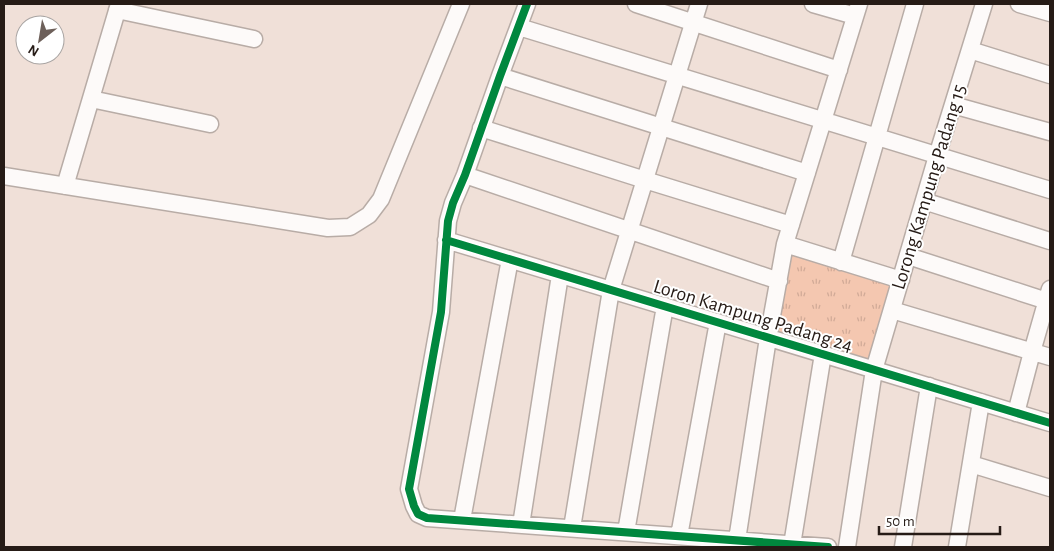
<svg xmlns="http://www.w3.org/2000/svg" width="1054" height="551" font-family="'Alegreya Sans',sans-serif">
<defs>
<pattern id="park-tufts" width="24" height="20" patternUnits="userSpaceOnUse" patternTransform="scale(1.25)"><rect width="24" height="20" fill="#f4c7b0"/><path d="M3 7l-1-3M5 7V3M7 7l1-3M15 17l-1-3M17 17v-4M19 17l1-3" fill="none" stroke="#d1aa97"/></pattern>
</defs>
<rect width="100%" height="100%" fill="#f0e0d8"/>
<path fill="url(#park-tufts)" d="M785 244 901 280 874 370 768 338Z"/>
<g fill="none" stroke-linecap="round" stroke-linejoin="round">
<defs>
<path id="minor" d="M527 4 500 76 465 175 453 203 448 221 441 312 409 489 414 506 418 514 427 518 828 547
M636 4 839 70
M813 4 855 16
M1019 4 1050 13
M117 10 254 39
M519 27 1050 190
M970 50 1050 75
M500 76 807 173
M91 99 210 124
M953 105 1050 132
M481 128 645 180 791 225
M465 175 779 281
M4 176 328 228 350 227 369 215 381 199 461 4
M65 186 119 4
M924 201 1050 241
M446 240 1050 423
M785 244 901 280
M908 256 1050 302
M841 262 915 4
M892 310 1050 357
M1016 413 1032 352 1050 289
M971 464 1050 488
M462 520 510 259
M521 525 560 275
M572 528 611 290 699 4
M626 532 665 306
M679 536 718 322
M737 540 768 338 785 244 859 4
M792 545 823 354
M847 547 874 370 937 156 984 4
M903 547 929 386
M957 547 981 402"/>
</defs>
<use href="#minor" stroke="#b8aca6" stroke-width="19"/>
<use href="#minor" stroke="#fdfaf9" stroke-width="16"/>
<defs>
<path id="cycleway" d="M527 4 500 76 465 175 453 203 448 221 441 312 409 489 414 506 418 514 427 518 828 547
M446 240 1050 423"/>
</defs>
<use href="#cycleway" stroke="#fff" stroke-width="11"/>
<use href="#cycleway" stroke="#00873e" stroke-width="8"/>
</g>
<g text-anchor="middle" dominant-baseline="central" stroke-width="4" stroke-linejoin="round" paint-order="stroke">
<g font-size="20" fill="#261b16" stroke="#fff">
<text transform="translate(929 187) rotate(-73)">Lorong Kampung Padang 15</text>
<text transform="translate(753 316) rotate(17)">Loron Kampung Padang 24</text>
</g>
</g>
<rect width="1054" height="551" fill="none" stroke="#261b16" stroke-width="10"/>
<g transform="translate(40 40) rotate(211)"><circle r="24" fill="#ffffff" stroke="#a8a4a2"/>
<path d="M0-4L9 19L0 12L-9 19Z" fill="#6d605a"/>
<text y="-8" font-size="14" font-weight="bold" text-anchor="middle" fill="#261b16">N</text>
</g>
<path d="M879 526v8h121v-8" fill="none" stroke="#261b16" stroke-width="2.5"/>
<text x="886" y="526" font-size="15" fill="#261b16" stroke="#ffffff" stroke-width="4" paint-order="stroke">50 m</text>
</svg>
